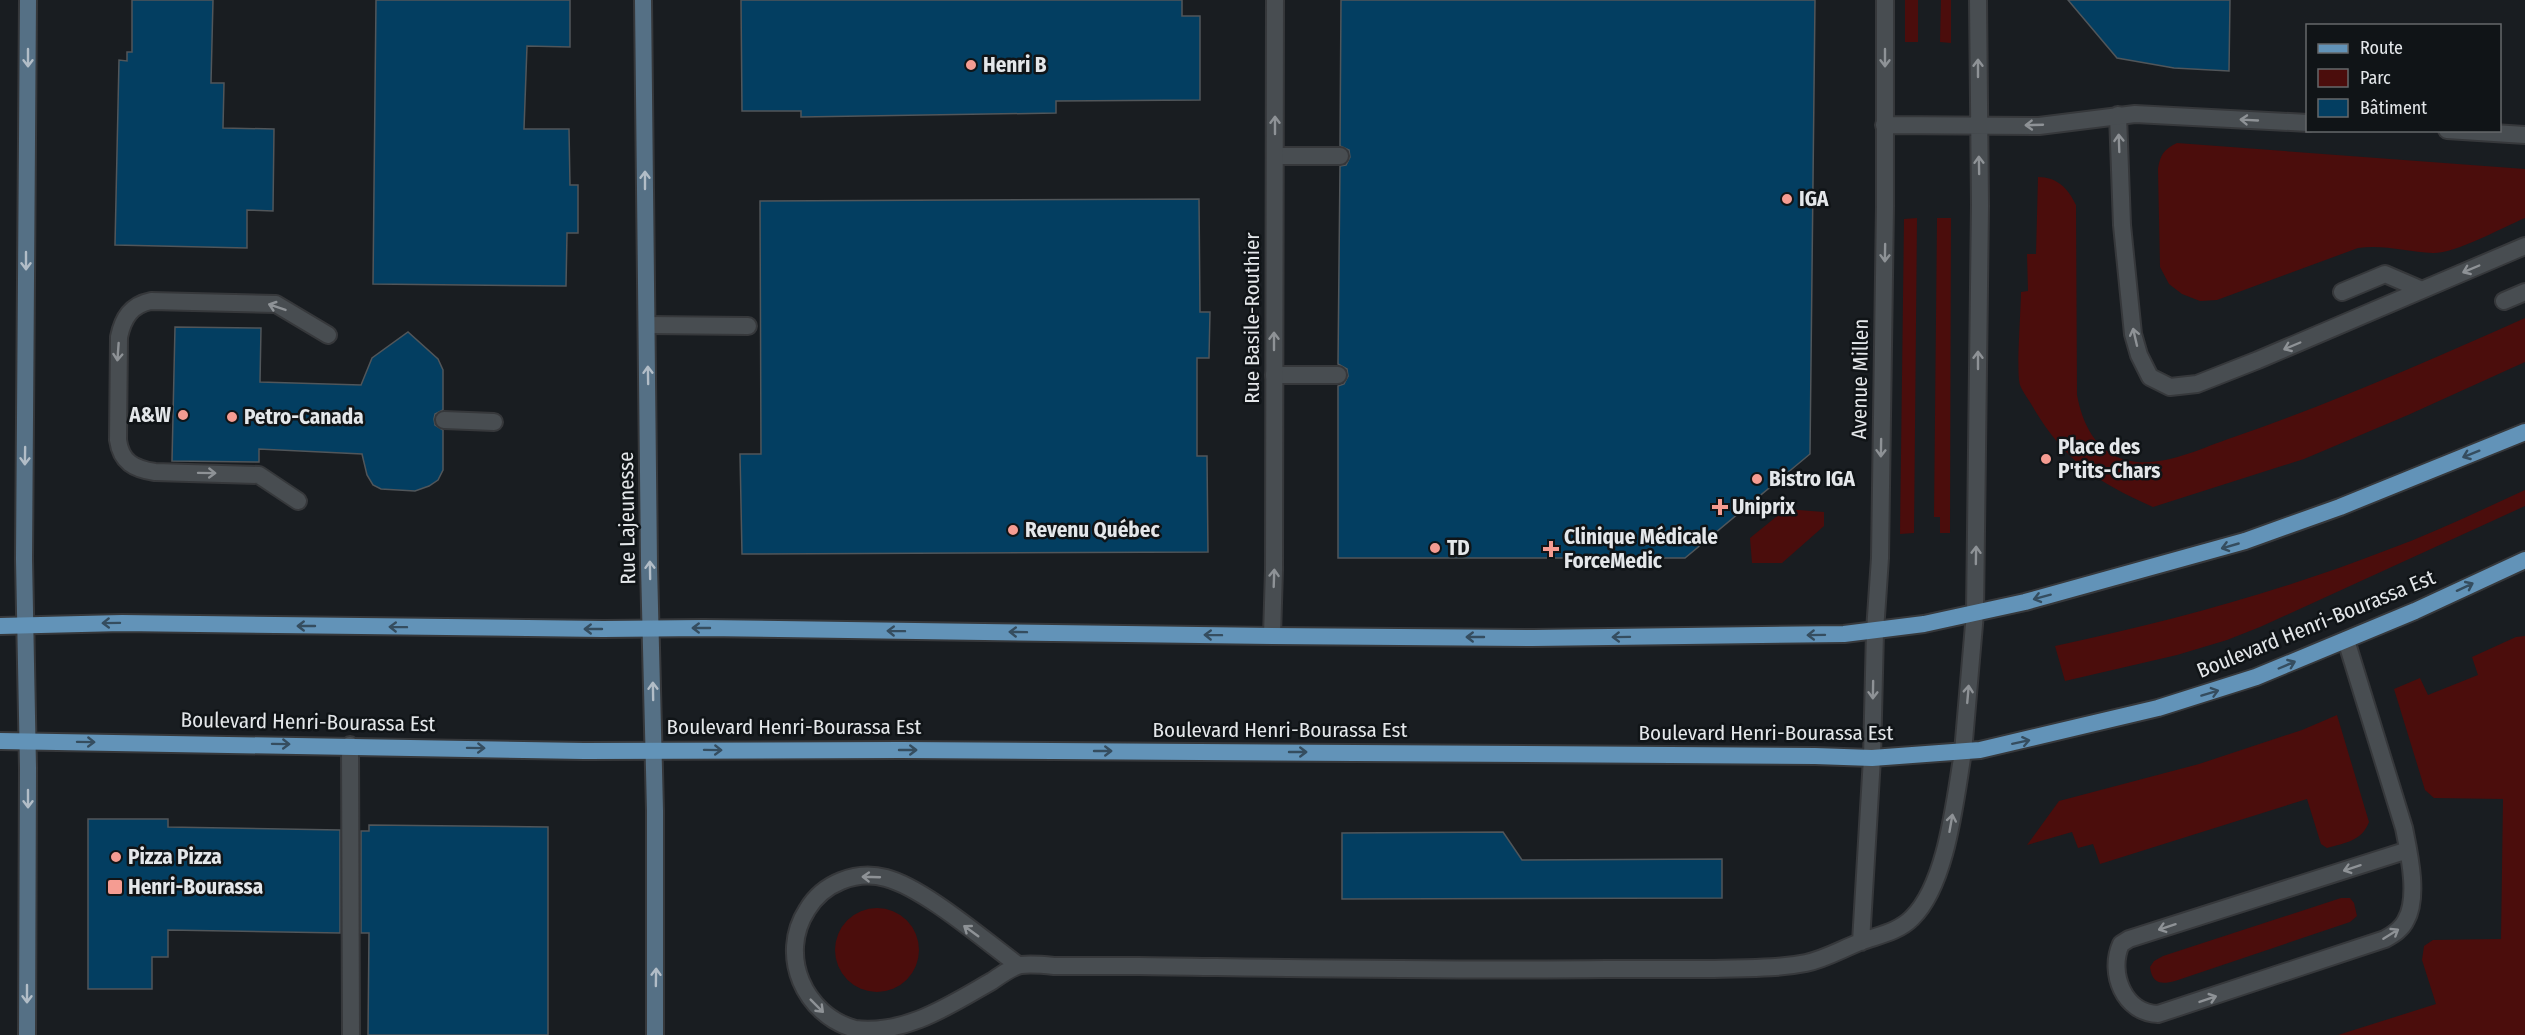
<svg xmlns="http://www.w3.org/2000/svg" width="2525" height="1035" font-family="'Fira Sans Condensed',sans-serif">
<rect width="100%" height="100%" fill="#191d21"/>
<path fill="#4b0d0c" d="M1905 0H1918V42H1905Z
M1941 0H1951V43L1940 42Z
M2177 143 2525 169V218C2501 228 2457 253 2433 253 2408 252 2383 244 2358 248L2217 300 2200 301 2182 294 2169 284 2160 267 2158 169C2160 155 2164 149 2177 143Z
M2038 177C2057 177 2068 188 2076 205L2077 395C2082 422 2095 452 2126 460 2160 469 2199 449 2231 438 2331 404 2428 361 2525 318V362L2408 415 2304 459 2153 507C2097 482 2066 462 2034 409 2030 401 2023 393 2020 385 2016 372 2021 310 2021 292L2028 291 2027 254H2036Z
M1917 218 1914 533 1900 534 1904 219Z
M1937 218H1951L1950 533H1940V517H1934Z
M2525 490V506L2260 627 2227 640 2177 655 2065 681 2055 646C2168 622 2279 592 2387 550 2434 533 2479 511 2525 490Z
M1786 509 1824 512V526L1782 563H1752L1750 538Z
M2525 636V1035H2338L2436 1004 2422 960 2424 946 2433 940 2501 939 2503 799 2434 798 2425 790 2394 689 2420 678 2428 695 2478 675 2472 657 2516 637Z
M2337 715 2369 822C2362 841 2345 843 2327 848L2321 844 2307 799 2100 864 2093 844 2078 848 2072 832 2027 845 2059 801 2199 764 2302 730Z
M2341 898H2350L2354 903 2357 916 2350 922 2175 981C2160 985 2152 983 2150 967L2154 961 2163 956Z
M835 950a42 42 0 1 1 84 0a42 42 0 1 1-84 0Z"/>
<path fill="#033e61" stroke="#51565a" stroke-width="1.5" d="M132 0H213L211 83H224L223 128 274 129 273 211 247 210V248L115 245 119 60 127 61V52H132Z
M376 0H570V47L527 46 524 129H569L570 185H578V233H567L566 286 373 284Z
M741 0H1182V16H1200V100L1056 101V113L801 117V111H742Z
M1341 0H1815L1810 454 1685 558H1338V386L1344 384 1348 376 1347 369 1338 364 1340 166 1346 165 1350 157 1349 150 1340 146Z
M2068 0H2230L2229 71 2174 68 2117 58Z
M1199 199 1200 312H1210L1209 358H1197V456H1207L1208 552 742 554 740 454H761L760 201Z
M175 327 261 328 260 382 361 385 372 358 408 332 438 359 443 370V410L435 414 434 419 435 425 443 430V470L438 480 429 486 415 491 381 489 373 485 367 475 362 454 259 449V462L172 461Z
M88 819H168V827L340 830V933L168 930V957H152V989H88Z
M369 825 548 827V1035H368L369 933H361V831H369Z
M1503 832 1522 860 1722 859V898L1342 899V833Z"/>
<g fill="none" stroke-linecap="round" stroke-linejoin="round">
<defs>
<path id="service" d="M2118 115 2122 225 2133 334 2139 355 2150 377 2170 387 2197 384 2258 360 2525 246
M1275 156H1340
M2342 292 2385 274 2422 290
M2504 301 2525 292
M647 325 748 326
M1274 375H1338
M444 420 494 422
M298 501 259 475 155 472C134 469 121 462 118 440L119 337C123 318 131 305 151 301L276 304 328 335
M2346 640 2404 828C2409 853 2419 897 2406 920 2402 929 2394 934 2385 939L2158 1014C2124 1013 2108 973 2121 944L2129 939 2408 850
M350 745 351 1035
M1861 942 1872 758
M1018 965C984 940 924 888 886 878 856 870 823 883 807 910 778 955 804 1015 855 1029 906 1035 950 1005 992 981 1001 975 1011 967 1021 965 1031 964 1044 965 1054 966 1082 966 1110 966 1138 966 1294 968 1450 971 1606 969 1642 969 1678 969 1714 969 1745 968 1776 969 1806 963 1825 959 1842 949 1860 942 1879 935 1898 932 1912 918 1947 884 1955 799 1963 752"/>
<path id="minor" d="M1884 125 2039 126 2135 114 2308 123
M2447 130 2525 135
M1272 636 1274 570 1275 0
M1963 752 1975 613 1980 205 1978 0
M1872 758 1875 631 1880 558 1885 206V0"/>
<path id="secondary" d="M643 0 649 566 655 811V1035
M27 1035 28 768 24 559 28 0"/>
<path id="primary" d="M0 626 122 623 603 629 704 628 1272 636 1533 638 1844 634 1924 624 2025 602 2245 541 2340 507 2525 432
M0 741 584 751 901 750 1815 756 1872 758 1980 750 2158 708 2256 677 2415 611 2525 560"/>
</defs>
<use href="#service" stroke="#36383b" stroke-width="20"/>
<use href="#minor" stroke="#36383b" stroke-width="20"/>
<use href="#secondary" stroke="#36383b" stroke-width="20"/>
<use href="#primary" stroke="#36383b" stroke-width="20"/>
<use href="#service" stroke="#484d51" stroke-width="16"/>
<use href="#minor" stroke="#484d51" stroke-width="16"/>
<use href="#secondary" stroke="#557085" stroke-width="16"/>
<use href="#primary" stroke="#6293b8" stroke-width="16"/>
</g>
<defs><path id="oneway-shaft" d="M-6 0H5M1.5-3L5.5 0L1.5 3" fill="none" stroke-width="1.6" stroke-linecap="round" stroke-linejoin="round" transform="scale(1.5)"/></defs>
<g stroke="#b2bdc7">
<use href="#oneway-shaft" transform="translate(28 58) rotate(90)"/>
<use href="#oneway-shaft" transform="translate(645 180) rotate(-90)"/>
<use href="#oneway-shaft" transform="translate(26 261) rotate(90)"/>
<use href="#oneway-shaft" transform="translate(648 375) rotate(-91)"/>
<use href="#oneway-shaft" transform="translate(25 456) rotate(91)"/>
<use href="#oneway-shaft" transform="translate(650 570) rotate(-91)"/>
<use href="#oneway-shaft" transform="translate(653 691) rotate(-91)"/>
<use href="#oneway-shaft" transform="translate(28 799) rotate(90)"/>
<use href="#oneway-shaft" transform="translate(656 977) rotate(-89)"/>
<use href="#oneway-shaft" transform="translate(27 994) rotate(90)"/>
</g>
<g stroke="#8e9296">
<use href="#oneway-shaft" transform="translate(1885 58) rotate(90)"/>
<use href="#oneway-shaft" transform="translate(1978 68) rotate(-90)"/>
<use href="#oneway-shaft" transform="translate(2249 120) rotate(-177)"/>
<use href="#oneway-shaft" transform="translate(1275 125) rotate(-90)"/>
<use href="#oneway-shaft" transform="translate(2034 125) rotate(178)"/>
<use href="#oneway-shaft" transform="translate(2119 143) rotate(-92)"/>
<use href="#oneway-shaft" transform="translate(1979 165) rotate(-91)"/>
<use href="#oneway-shaft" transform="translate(1885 253) rotate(91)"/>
<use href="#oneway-shaft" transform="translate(2471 269) rotate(157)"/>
<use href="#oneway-shaft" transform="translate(277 307) rotate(-161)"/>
<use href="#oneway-shaft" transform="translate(2135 337) rotate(-103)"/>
<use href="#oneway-shaft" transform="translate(1274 341) rotate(-90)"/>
<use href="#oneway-shaft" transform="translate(2292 346) rotate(157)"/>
<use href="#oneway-shaft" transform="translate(118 352) rotate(94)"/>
<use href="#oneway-shaft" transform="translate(1978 360) rotate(-90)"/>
<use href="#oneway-shaft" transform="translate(1881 448) rotate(91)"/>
<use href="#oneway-shaft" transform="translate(207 473) rotate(1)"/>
<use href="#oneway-shaft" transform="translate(1976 555) rotate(-89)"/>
<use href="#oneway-shaft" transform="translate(1274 578) rotate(-88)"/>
<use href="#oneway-shaft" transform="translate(1873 690) rotate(91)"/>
<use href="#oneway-shaft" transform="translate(1968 694) rotate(-85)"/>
<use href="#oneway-shaft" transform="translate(1951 823) rotate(-80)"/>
<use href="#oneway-shaft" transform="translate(2352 868) rotate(162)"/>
<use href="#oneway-shaft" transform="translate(871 877) rotate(-178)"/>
<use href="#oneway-shaft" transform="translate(2167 927) rotate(162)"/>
<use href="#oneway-shaft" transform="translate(971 931) rotate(-144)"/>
<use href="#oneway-shaft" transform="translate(2391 934) rotate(-32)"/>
<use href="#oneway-shaft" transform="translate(2208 999) rotate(-19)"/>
<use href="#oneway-shaft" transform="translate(817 1006) rotate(45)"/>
</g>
<g stroke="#354d5f">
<use href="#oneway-shaft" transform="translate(2471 454) rotate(158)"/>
<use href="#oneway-shaft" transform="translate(2230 546) rotate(164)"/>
<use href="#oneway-shaft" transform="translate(2465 587) rotate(-25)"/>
<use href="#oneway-shaft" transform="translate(2042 597) rotate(165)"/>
<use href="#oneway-shaft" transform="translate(111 623) rotate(179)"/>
<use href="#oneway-shaft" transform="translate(306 626) rotate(-180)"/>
<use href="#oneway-shaft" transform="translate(398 627) rotate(-179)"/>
<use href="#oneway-shaft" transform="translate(701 628) rotate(-180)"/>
<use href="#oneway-shaft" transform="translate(593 629) rotate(-180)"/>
<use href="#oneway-shaft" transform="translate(896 631) rotate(-179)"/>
<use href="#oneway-shaft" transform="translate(1018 632) rotate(-179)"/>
<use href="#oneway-shaft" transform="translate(1213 635) rotate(-179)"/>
<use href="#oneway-shaft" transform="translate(1816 635) rotate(179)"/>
<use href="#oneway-shaft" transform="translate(1475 637) rotate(-180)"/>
<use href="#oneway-shaft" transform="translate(1621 637) rotate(179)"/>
<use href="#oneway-shaft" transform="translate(2287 665) rotate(-23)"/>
<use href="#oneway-shaft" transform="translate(2210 693) rotate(-17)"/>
<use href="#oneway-shaft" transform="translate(86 742) rotate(1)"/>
<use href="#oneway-shaft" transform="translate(2021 742) rotate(-12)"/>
<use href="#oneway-shaft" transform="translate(281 744) rotate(1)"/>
<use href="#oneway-shaft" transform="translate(476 748) rotate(1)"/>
<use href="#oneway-shaft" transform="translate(713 750) rotate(1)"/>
<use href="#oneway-shaft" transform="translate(908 750)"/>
<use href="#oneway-shaft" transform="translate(1103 751)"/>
<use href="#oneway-shaft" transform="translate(1298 752)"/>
</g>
<g fill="#f59c92" stroke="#101417" stroke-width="2">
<circle cx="971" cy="65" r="6"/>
<circle cx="1787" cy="199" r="6"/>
<circle cx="183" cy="415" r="6"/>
<circle cx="232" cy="417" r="6"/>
<circle cx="2046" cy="459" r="6"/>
<circle cx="1757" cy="479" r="6"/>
<path d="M1717 498h6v6h6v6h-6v6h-6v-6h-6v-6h6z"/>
<circle cx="1013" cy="530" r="6"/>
<circle cx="1435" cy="548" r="6"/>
<path d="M1548 540h6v6h6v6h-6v6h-6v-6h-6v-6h6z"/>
<circle cx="116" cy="857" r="6"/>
<rect x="107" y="879" width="16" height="16" rx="3"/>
</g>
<g text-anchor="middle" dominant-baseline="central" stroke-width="5" stroke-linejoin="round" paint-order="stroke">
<g font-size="21" font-weight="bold" fill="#e4e7ea" stroke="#101417" text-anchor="start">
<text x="983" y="65">Henri B</text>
<text x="1799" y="199">IGA</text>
<text x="171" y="415" text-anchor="end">A&amp;W</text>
<text x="244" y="417">Petro-Canada</text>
<text x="2058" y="447">Place des<tspan x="2058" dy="24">P'tits-Chars</tspan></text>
<text x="1769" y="479">Bistro IGA</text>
<text x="1732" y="507">Uniprix</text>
<text x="1025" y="530">Revenu Québec</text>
<text x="1564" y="537">Clinique Médicale<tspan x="1564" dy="24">ForceMedic</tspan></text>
<text x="1447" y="548">TD</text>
<text x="128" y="857">Pizza Pizza</text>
<text x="128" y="887">Henri-Bourassa</text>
</g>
<g font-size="21" fill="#e4e7ea" stroke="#101417">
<text transform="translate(1252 318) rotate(-90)">Rue Basile-Routhier</text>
<text transform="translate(1860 379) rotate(-89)">Avenue Millen</text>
<text transform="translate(627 518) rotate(-91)">Rue Lajeunesse</text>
<text transform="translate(2316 624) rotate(-22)">Boulevard Henri-Bourassa Est</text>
<text transform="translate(308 722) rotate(1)">Boulevard Henri-Bourassa Est</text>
<text x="794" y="727">Boulevard Henri-Bourassa Est</text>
<text x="1280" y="730">Boulevard Henri-Bourassa Est</text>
<text x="1766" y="733">Boulevard Henri-Bourassa Est</text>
</g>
</g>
<rect x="2306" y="24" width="195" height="108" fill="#101417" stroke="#65686b" stroke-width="1.5"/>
<rect x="2318" y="44" width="30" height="9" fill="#6293b8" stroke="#65686b" stroke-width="1.5"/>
<text x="2360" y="54" font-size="18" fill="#e4e7ea">Route</text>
<rect x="2318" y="69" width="30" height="18" fill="#4b0d0c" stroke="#65686b" stroke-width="1.5"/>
<text x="2360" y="84" font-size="18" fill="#e4e7ea">Parc</text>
<rect x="2318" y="99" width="30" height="18" fill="#033e61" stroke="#65686b" stroke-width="1.5"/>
<text x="2360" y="114" font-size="18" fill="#e4e7ea">Bâtiment</text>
</svg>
